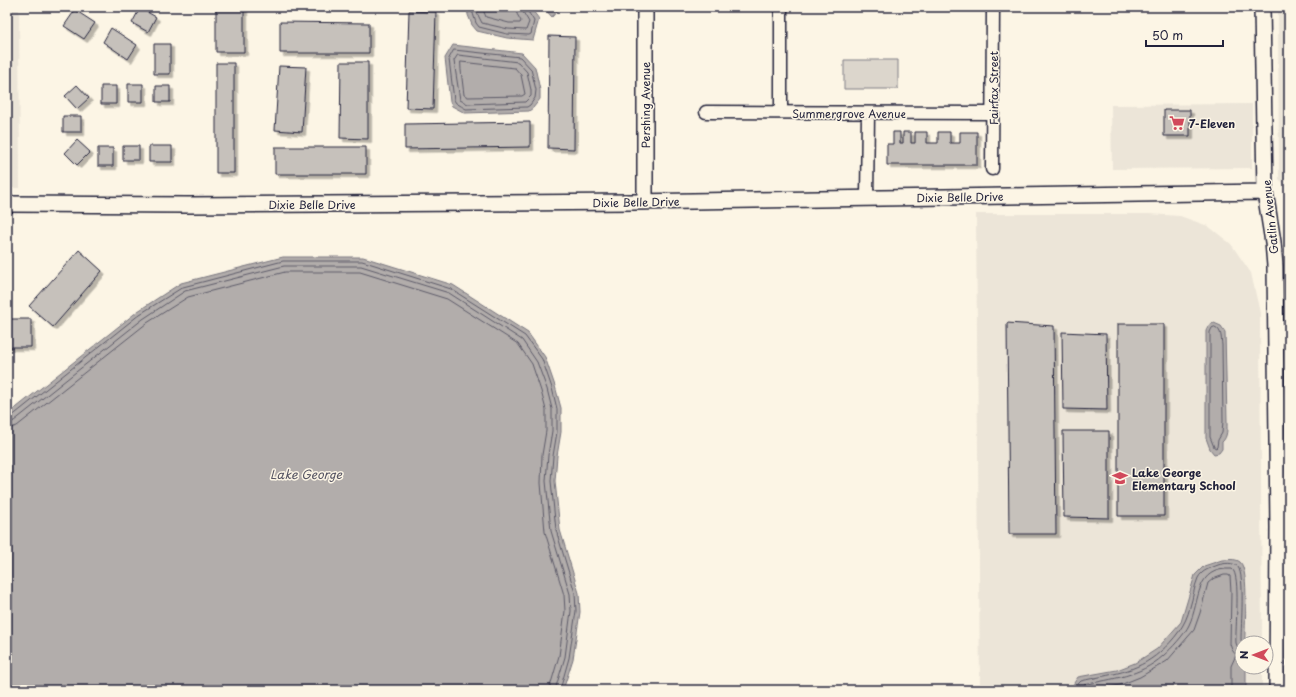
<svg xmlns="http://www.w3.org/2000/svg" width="1296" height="697" font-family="'Playpen Sans',sans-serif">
<defs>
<filter id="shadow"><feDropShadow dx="3.5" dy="3.5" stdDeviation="0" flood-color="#0004"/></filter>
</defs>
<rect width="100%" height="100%" fill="#fcf5e5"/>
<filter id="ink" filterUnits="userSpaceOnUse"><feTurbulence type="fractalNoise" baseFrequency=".025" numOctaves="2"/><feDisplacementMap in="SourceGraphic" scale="8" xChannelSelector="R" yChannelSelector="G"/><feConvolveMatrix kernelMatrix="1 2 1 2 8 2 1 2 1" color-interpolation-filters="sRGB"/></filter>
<g filter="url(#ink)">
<path fill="#ece5d8" d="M7 7H19L20 188H7Z
M1278 7H1289V184H1284L1279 179Z
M1252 104V168L1112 169 1111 105Z
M976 214H1149L1180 216 1208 226 1231 244 1251 273 1260 313 1262 643H1242V667H1262V690H980Z"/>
<path fill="#dcd6cc" stroke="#7f7c84" d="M844 60H898V89H844Z"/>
<path fill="#b2adab" stroke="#78757e" d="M467 7H530L539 19 533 40 507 38 477 31 472 25 468 15Z
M543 7H561L552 17Z
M453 45 522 53 535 67 540 90V99L533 108 529 111 465 113 452 106 450 102 445 58Z
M283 257H363L453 285 528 333 545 357 555 386 561 408V432L557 456 555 481 560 530 579 593 580 612 573 659 563 690H7V415L138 311 181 283Z
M1214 323 1221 326 1225 332 1227 421C1227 428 1228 437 1222 442V449L1219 453 1214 454 1210 449 1206 438V331L1209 325Z
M1222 560C1227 560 1235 558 1240 562 1250 571 1244 628 1245 643H1242V667H1246V690H1073L1074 683 1078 677 1117 670 1135 663 1157 649 1181 622 1195 575 1204 566Z"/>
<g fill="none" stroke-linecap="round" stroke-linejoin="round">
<path stroke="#5c5a68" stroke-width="1" d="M471 7 476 23 479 27 507 34 529 35 531 34 534 21 527 10V7
M476 7 477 13 482 23 508 29 526 30 529 22 523 12 522 7
M482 7 486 17 509 23H520L521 21 517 14 516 7
M454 50 520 57 531 69 536 90 535 98 530 105 527 107 466 109 456 103 454 100 449 59Z
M458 55 518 62 527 72 531 90V96L525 102 468 104 460 100 454 61Z
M461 62 515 68 521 75 525 94 522 96 468 97 464 95 461 70Z
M1215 327C1222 330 1221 338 1222 345L1223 421 1222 433 1218 440 1217 447 1216 448 1214 447 1210 437V332L1212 328Z
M7 418 11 417 140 314 183 287 283 261H362L451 289 525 336 542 359 552 388 557 409V432L553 456 551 481 556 530 575 593 576 611 569 658 560 690
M7 423 14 421 143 319 185 291 284 266H361L449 293 522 340 537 362 547 389 552 409V431L548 455 546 481 551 531 570 594 571 611 565 657 555 690
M7 429 17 426 147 323 188 297 285 272H360L447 299 518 344 532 364 541 391 546 410V431L542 455 541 483 545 532 564 595 565 611 559 656 549 690
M1077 690V685L1081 681C1110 674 1136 673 1160 652 1174 640 1186 625 1190 607 1193 598 1194 587 1198 578 1202 570 1211 568 1218 565 1224 563 1234 562 1238 567 1245 576 1241 626 1241 639L1242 645
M1082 690 1084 685C1113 678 1139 677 1163 656 1171 649 1185 634 1189 625 1201 600 1194 567 1232 569 1241 575 1235 630 1236 643L1238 648 1242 651
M1089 690 1120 685 1140 677 1167 661 1194 630 1200 613 1208 583 1213 579 1224 575H1228L1230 576 1231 592 1230 644 1232 650 1236 655 1231 666V690"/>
</g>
<path fill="#c6c1bb" stroke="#22223b" filter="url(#shadow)" d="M216 7H244V52H216Z
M140 8 156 17 148 32 132 23Z
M75 10 95 23 84 39 64 26Z
M409 11 436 12 433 109 406 108Z
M280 22 369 23V53H280Z
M111 28 137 45 128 59 103 42Z
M549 36 575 37 574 149 548 148Z
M154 44H170V74H154Z
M341 62H368V139L340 138Z
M216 63H234V173H216Z
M279 66 306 67 302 132 275 130Z
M128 84H143V102H128Z
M77 85 89 98 77 109 65 96Z
M101 86H116V104H101Z
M156 86H170V102H156Z
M1164 110H1190V136H1164Z
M63 116H81V132H63Z
M530 122V147L405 149V124Z
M893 132H900V143H903V132H911V143H915V132H927V143H938V132H950V143H960V132H977V165H887V144H893Z
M77 140 90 152 77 165 65 153Z
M123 146H139V160H123Z
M149 146H172V162H149Z
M275 147H366V174H275Z
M98 148H113V166H98Z
M79 250 102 271 53 327 29 306Z
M7 319H31V347H7Z
M1007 323 1054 326 1056 534H1009Z
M1118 324H1164V516H1118Z
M1062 332 1106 334 1107 410 1063 409Z
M1063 431H1109V518L1064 517Z"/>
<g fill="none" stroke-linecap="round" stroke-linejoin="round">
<defs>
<path id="minor" d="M706 112 993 113
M781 112V7
M992 169 993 7
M867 199 868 113
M1278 527H1289"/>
<path id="tertiary" d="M645 7V202
M1262 7 1265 192 1273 242 1275 266 1278 527 1277 690
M7 204 188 205 633 202 1265 192"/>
</defs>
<use href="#minor" stroke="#22223b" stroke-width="15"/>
<use href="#tertiary" stroke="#22223b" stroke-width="18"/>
<use href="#minor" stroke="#fcf5e5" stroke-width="12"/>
<use href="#tertiary" stroke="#fcf5e5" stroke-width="15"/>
</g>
</g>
<defs>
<symbol id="supermarket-bare" viewBox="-9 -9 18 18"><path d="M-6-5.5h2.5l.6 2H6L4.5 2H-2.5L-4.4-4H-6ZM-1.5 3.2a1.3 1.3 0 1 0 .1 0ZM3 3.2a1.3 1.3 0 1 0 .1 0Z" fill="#d1495b" stroke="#fcf5e5" stroke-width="2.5" paint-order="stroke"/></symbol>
<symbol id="school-bare" viewBox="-9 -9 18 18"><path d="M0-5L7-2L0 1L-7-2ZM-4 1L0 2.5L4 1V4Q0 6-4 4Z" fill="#d1495b" stroke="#fcf5e5" stroke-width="2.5" paint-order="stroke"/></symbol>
</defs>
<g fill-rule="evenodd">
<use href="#supermarket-bare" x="1166" y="112" width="22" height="22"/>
<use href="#school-bare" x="1109" y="467" width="22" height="22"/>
</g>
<g text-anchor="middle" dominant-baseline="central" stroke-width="3" stroke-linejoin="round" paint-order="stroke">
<g font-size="11" fill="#22223b" stroke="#fcf5e5">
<text transform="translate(993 88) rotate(-90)">Fairfax Street</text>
<text transform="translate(645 105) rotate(-90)">Pershing Avenue</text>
<text x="849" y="113">Summergrove Avenue</text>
<text transform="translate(960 197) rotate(-1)">Dixie Belle Drive</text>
<text transform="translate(636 202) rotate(-1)">Dixie Belle Drive</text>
<text x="312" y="204">Dixie Belle Drive</text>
<text transform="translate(1270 217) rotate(-96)">Gatlin Avenue</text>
</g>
<g font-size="11" font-weight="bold" fill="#22223b" stroke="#fcf5e5" text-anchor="start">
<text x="1189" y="123">7-Eleven</text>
<text x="1132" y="472">Lake George<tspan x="1132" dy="13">Elementary School</tspan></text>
</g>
<g font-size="12" font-style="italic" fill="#545362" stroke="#fcf5e5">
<text x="306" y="474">Lake George</text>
</g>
</g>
<rect width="1296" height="697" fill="none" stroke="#fcf5e5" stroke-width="24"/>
<rect x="12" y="12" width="1272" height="673" fill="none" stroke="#22223b" stroke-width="1.5" filter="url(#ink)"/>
<g transform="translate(1254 655) rotate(270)"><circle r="19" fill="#fcf5e5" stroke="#a5a1a1"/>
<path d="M0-3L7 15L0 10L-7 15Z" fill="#d1495b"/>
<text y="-6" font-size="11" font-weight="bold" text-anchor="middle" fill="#22223b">N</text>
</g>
<path d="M1146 40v6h77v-6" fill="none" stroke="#22223b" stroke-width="2"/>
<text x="1152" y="40" font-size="12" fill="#22223b" stroke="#fcf5e5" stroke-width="3" paint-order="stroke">50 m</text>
</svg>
